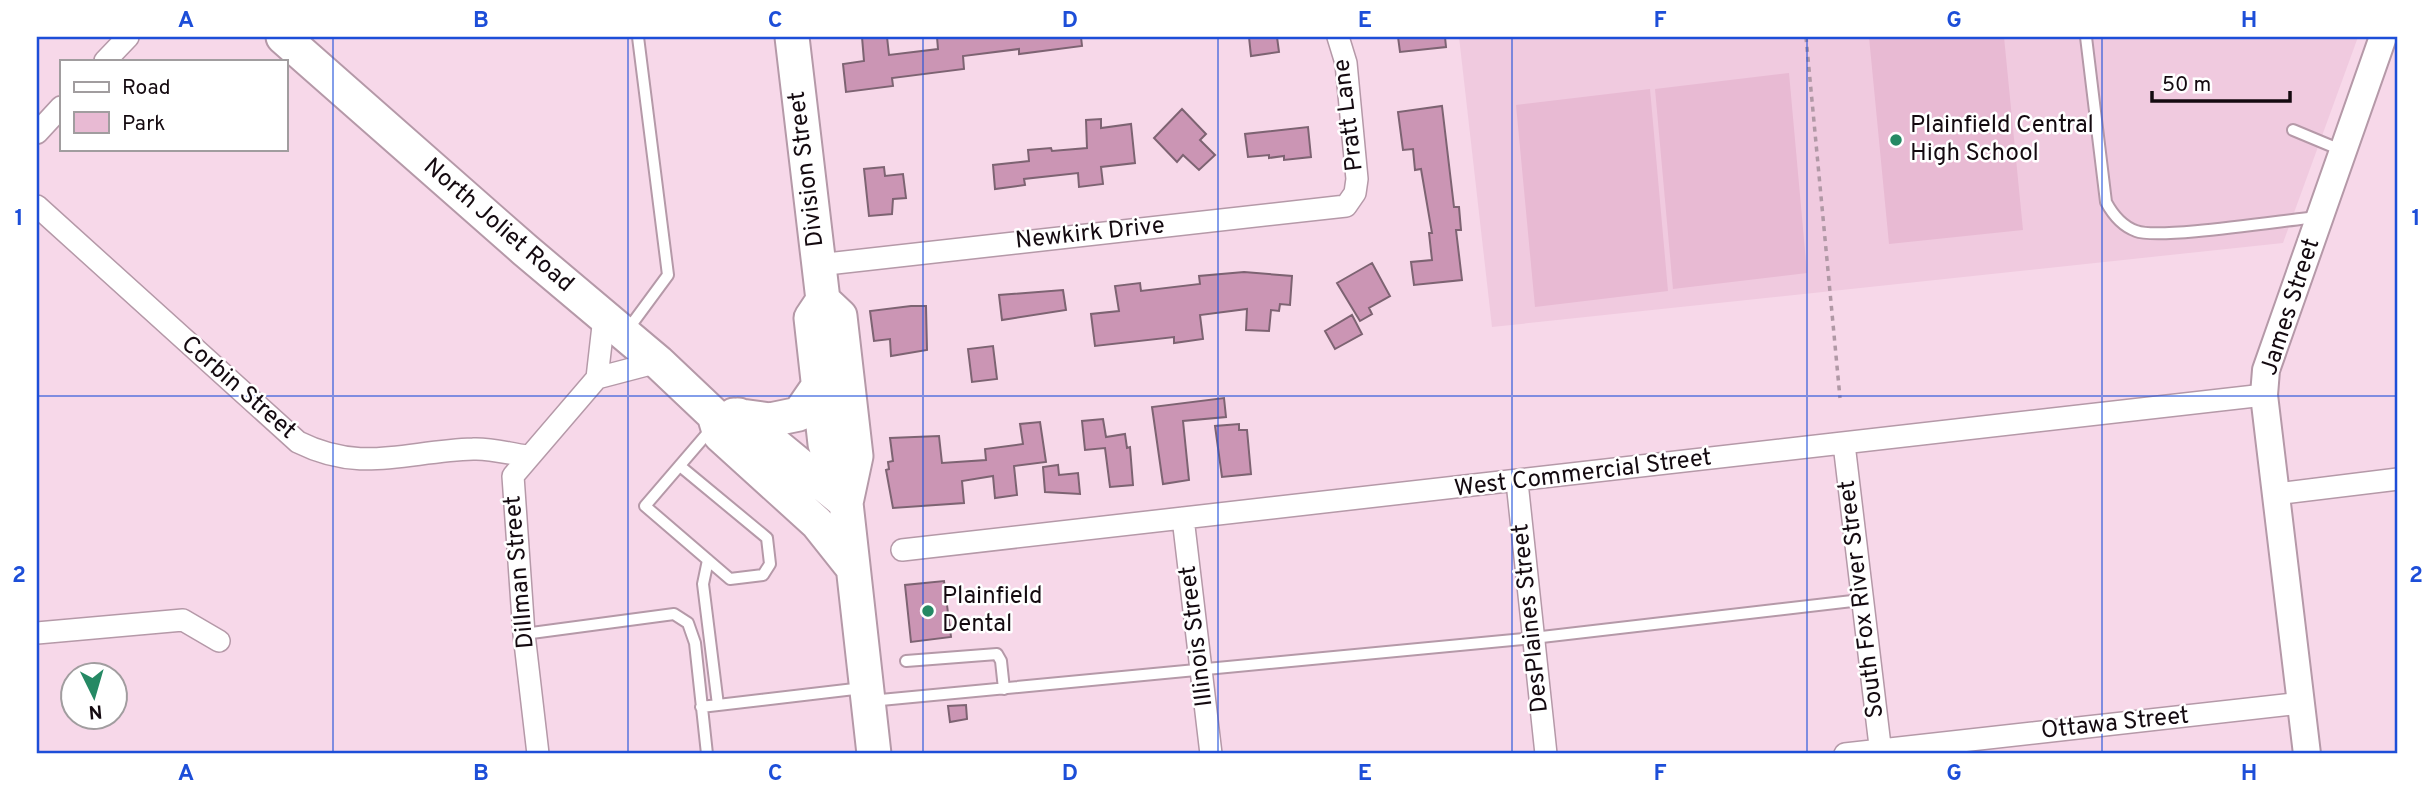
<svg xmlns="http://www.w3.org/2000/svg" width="2435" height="791" font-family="Overpass,sans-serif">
<rect width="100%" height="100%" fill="#f7d8e9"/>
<path fill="#f0cadf" d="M1459 37H2358L2283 243 1492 327Z"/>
<path fill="#e8bad3" d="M1869 37H2004L2023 230 1889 244Z
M1789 73 1807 273 1673 289 1655 89Z
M1650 89 1668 291 1535 307 1516 105Z"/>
<path fill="#cb95b4" stroke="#7d6372" stroke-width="2" d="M862 37H887L889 55 938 49 937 37H1081L1082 46 1019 54V49L963 56 964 69 892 78 893 86 846 92 843 64 864 61Z
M1249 37H1277L1279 52 1251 56Z
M1398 37H1445L1446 47 1400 52Z
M1442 106 1454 207H1459L1461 230H1456L1462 280 1414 285 1411 262 1432 260 1429 233H1432L1421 169 1415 170 1413 149 1403 150 1398 112Z
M1182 109 1206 134 1200 140 1215 155 1199 170 1183 155 1177 162 1154 138Z
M1101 119V128L1131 124 1135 163 1101 167 1103 184 1079 187 1078 173 1024 179 1025 185 995 189 993 165 1029 161 1028 150 1051 148 1052 151 1087 148 1086 120Z
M1308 127 1311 157 1284 160V156L1269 158V155L1248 157 1245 134Z
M884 167 885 176 903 174 906 198 893 199 892 214 869 216 864 169Z
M1372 263 1390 296 1369 308 1372 314 1360 321 1337 283Z
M1244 272 1292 276 1290 305 1280 304 1279 311 1271 310 1269 331 1246 330 1247 309 1200 315 1203 339 1174 343V337L1095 346 1091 314 1119 311 1115 286 1140 283 1141 291 1200 284 1199 276Z
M1063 290 1066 310 1002 320 999 295Z
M911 306H926L927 350 891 356 890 339 874 341 870 311Z
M1352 315 1362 334 1335 349 1325 331Z
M993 346 997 379 972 382 968 349Z
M1224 398 1226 417 1183 421 1189 480 1163 484 1152 407Z
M1103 419 1106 437 1125 434 1127 448 1130 447 1133 485 1110 487 1105 448 1085 450 1082 421Z
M1040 422 1046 462 1014 466 1017 495 995 498 993 476 962 481 964 503 893 508 886 470 889 469 888 462 893 461 890 438 939 436 942 463 986 460 985 449 1023 444 1020 424Z
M1239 424V430H1247L1251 474 1222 477 1215 426Z
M1058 465 1059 475 1078 473 1080 494 1045 492 1043 467Z
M944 581 951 637 911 642 905 585Z
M966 705 967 719 950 722 948 706Z"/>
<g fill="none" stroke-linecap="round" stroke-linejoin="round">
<defs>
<path id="service" d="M2086 37 2106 202C2113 215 2122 226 2136 231 2159 240 2285 220 2318 217
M2293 130 2341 150
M626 332 668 275 638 37
M680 466 767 538 770 564 763 575 730 579 645 506 712 428
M708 560 703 584 718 705
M524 634 674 614 688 623 695 643 707 754
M906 661 997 654 1001 661 1004 689
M870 701 1533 638 1861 600
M701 707 863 688"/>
<path id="minor" d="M105 61 128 37
M37 133 61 107
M37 206 298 442C362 474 406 451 473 449 491 448 510 454 527 456
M818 265 1346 206 1355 193 1357 179 1346 63 1338 37
M597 378 604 317
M1844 444 1881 754
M1517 482 1546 754
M2276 494 2398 479
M1183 518 1211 754
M902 550 2264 395
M37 633 183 620 219 641
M538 754 524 634 513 476 597 378 658 362
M1845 754 2301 703"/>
<path id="tertiary" d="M2307 754 2264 395 2266 370 2383 37"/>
<path id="primary" d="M283 37 525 250 658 362 714 415 720 435 817 523 852 567
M792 37 823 300 840 316 856 456 846 503
M823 300 811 318 825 444 846 503 874 754
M734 415 770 420 799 414 819 385
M739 415 846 503"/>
</defs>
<use href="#service" stroke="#b599a8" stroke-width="14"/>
<use href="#minor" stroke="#b599a8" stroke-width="24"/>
<use href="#tertiary" stroke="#b599a8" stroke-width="30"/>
<use href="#primary" stroke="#b599a8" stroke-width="37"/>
<path stroke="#b098a5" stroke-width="3.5" stroke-dasharray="5 5" stroke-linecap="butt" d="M1806 37 1840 398"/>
<use href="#service" stroke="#fff" stroke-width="10"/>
<use href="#minor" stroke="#fff" stroke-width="21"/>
<use href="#tertiary" stroke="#fff" stroke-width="26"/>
<use href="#primary" stroke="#fff" stroke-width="33"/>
</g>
<path fill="none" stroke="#1d4ed8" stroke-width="2" stroke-opacity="0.55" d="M333 37V754M628 37V754M923 37V754M1218 37V754M1512 37V754M1807 37V754M2102 37V754M37 396H2398"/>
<g fill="#258964" stroke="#fff" stroke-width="2.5">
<circle cx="1896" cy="140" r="7"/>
<circle cx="928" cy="611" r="7"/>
</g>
<g text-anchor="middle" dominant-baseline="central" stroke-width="5" stroke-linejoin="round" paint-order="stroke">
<g font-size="24" fill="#140a10" stroke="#fff">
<text transform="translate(1349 115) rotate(-97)">Pratt Lane</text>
<text transform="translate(807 169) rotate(-97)">Division Street</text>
<text transform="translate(498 226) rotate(41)">North Joliet Road</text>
<text transform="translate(1090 234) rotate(-6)">Newkirk Drive</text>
<text transform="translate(2291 307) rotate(-72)">James Street</text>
<text transform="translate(238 388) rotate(41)">Corbin Street</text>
<text transform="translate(1583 474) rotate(-7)">West Commercial Street</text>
<text transform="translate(520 572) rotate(-95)">Dillman Street</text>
<text transform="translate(1862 599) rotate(-97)">South Fox River Street</text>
<text transform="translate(1531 618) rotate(-96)">DesPlaines Street</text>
<text transform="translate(1197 636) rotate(-97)">Illinois Street</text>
<text transform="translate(2115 724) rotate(-6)">Ottawa Street</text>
</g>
<g font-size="24" fill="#140a10" stroke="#fff" text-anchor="start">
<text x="1910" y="126">Plainfield Central<tspan x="1910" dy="28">High School</tspan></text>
<text x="942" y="597">Plainfield<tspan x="942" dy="28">Dental</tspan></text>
</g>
</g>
<rect width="2435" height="791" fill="none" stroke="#ffffff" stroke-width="77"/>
<rect x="60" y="60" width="228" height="91" fill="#ffffff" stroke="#a19d9f" stroke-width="2"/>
<rect x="74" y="82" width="35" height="10" fill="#ffffff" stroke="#a19d9f" stroke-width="2"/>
<text x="122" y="94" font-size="21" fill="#140a10">Road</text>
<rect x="74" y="112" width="35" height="21" fill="#e8bad3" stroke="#a19d9f" stroke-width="2"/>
<text x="122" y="130" font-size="21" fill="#140a10">Park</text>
<g transform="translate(94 696) rotate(175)"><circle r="33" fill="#ffffff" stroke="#a19d9f" stroke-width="2"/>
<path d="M0-5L12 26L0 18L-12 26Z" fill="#258964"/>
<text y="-10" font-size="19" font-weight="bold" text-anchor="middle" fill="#140a10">N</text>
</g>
<path d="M2152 91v10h138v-10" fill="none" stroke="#140a10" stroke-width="3.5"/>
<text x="2162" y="91" font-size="21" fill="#140a10" stroke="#ffffff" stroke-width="5" paint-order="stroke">50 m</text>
<rect x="38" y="38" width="2358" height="714" fill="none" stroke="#1d4ed8" stroke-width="2.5"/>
<g font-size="23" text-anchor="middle" font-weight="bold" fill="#1d4ed8">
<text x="186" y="27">A</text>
<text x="481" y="27">B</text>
<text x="775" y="27">C</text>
<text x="1070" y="27">D</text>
<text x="1365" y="27">E</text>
<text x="1660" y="27">F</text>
<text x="1954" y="27">G</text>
<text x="2249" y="27">H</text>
<text x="19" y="225">1</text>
<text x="2416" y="225">1</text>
<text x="19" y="582">2</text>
<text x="2416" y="582">2</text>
<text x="186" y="780">A</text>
<text x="481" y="780">B</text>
<text x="775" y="780">C</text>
<text x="1070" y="780">D</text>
<text x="1365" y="780">E</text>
<text x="1660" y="780">F</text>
<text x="1954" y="780">G</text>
<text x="2249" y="780">H</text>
</g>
</svg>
